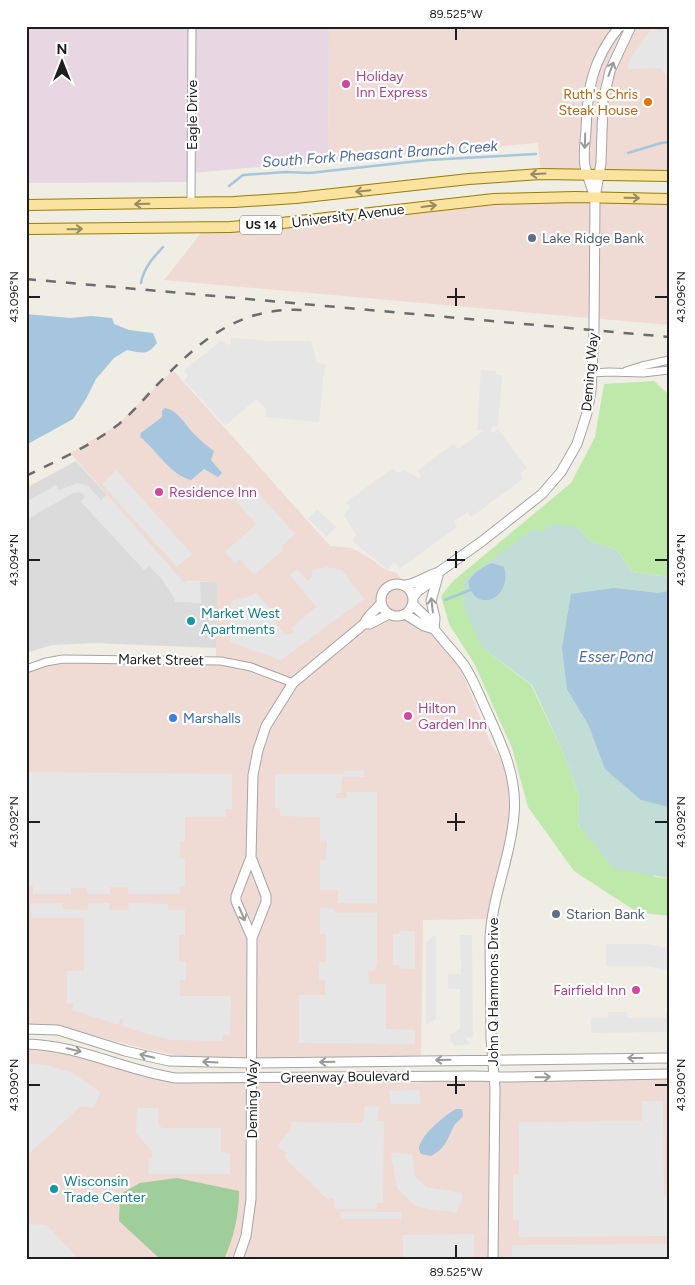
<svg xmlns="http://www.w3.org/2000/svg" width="695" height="1285" font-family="Figtree,sans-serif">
<rect width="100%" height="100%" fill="#efede4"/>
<path fill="#dcdbdb" d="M76 461 186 582H217V648L93 643 52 645 26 653V488Z"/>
<path fill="#f0dad4" d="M329 26H669V175L541 174 538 143 328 161Z
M458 202H669V325L164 280 205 228Z
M173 370 330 546 351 548 368 557 386 570 397 573 439 640 462 672 490 742 502 761 510 786 511 812 507 842 488 919 423 920 421 1057 260 1059 180 1056 142 1048 58 1026 26 1025V668L45 662 216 661 217 582 184 581 70 453 116 426Z
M26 1044 44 1045 153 1074 379 1077 390 1081 416 1083 474 1076H640L655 1079H669V1259H26Z"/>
<path fill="#e8d6e2" d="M26 26H329L328 161 192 173 191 182 26 183Z"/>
<path fill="#bee9ab" d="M654 381 669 395V577L632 572 617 550 592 542 577 527 482 647 531 685 563 752 579 795 578 825 655 877 669 878V916L637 912 574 871 528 807 512 748 474 663 449 624 441 596 453 581 571 483 595 437 604 384Z"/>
<path fill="#a0ce9a" d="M177 1178 239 1191C239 1215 234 1237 224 1259H160L119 1221 120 1194 140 1183Z"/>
<path fill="#c2ddd5" d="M552 524 577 527 592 542 617 550 632 572 669 577V878L614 869 578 824 579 795 563 752 532 685 482 647 463 605 465 579 533 529 540 532Z"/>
<path fill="#e6e6e6" d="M669 26V79L661 68 628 69 629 61 652 28 660 32Z
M231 338 272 341H311L317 363 325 364 319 422 265 417 266 409 256 399 225 426 184 380 188 376 184 370 222 340 226 345 231 344Z
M481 370 496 371V375H502L498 427 492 426 491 431 493 433 498 429 527 468 520 474 523 479 471 517 467 512 454 521 457 527 399 569 396 564 393 563 388 570 352 541 356 535 344 515 350 507 346 502 393 468 397 473 405 470 419 478 421 476 417 471 453 444 458 449 483 431 477 430Z
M116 470 192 554 177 567 102 484Z
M78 483 88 486 101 500 107 495 184 582H200L201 603 174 602V598L162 579 149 566 144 570 81 502 85 497 83 494 79 492 73 493 26 520V502L56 485 59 490Z
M250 484 295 534 282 546 284 549 254 575 240 559 235 563 225 552 256 524 234 499Z
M317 509 336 527 327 537 308 519Z
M328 567 342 570 364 599 281 660 230 642 231 601 251 596 256 592 276 616 273 619 284 633 288 635 294 632 291 628 316 607 290 575 297 569 308 581 312 577V570Z
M344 771H364V777H342L341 793H336V798H347V792H377V903H338V890H320V860H326L327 841 320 840V817L280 816V809L275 808V774H344Z
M27 772 232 774V809H226V817H185V841H180V858H185V886L180 887V894H128V887H110V894H88L87 888H71V894H33V886H27Z
M31 903H63V909L88 910V903H109V910H128L129 903 168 904V910H185V935H179V961L186 962V980H180V996H231L230 1035 223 1034 222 1041 171 1040 155 1036 122 1026 124 1020 122 1019H120L119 1025 72 1010 74 1004 67 1003V971H84V918H31Z
M320 908 334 909 335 913H377V962L375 970 368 971 369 984H386V1029L415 1030V1044L299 1043V995H325V980L319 979V962H326V934H320Z
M400 931H415V969H400L399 965H393V934H399Z
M460 935H472L473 1037 465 1038 470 1044 455 1046 450 1040 451 1034 456 1032 460 1028V989H448V974H461Z
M436 936V1019L426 1025V943L431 937Z
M606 944H647L669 948V970L646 966H606Z
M666 1011H669V1032L591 1033V1018H608V1012H627L628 1018H666Z
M26 1063 46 1065 73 1073 101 1093 93 1108 81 1106 30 1153H26Z
M419 1090 421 1104H391L389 1091Z
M642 1101H663L664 1195 669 1196V1236L519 1237V1220L513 1219V1175L519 1174V1122L642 1121Z
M365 1106 379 1107 377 1121H384L383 1203H377V1209H335L334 1199 331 1197 328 1200 284 1157 287 1153 277 1146 291 1129V1122L363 1123Z
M137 1108H159L158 1123 162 1128H221V1152L230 1153V1174H148L149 1158H152V1151L136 1133Z
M395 1153 412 1154 415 1176 426 1187 462 1193V1199L456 1213 417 1207 405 1196 397 1188 391 1154Z
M340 1212H401V1219H341Z
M26 1224 46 1225 79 1259H26Z
M474 1234V1259H403V1235Z
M669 1244V1259H512V1245Z"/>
<path fill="#a5c6dc" d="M26 314 70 318 91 316 112 318 114 324 129 330 153 333 157 343C147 356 142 353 127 350L114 358 96 379 86 399 73 419 26 445Z
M165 408C179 411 185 425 195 435 201 441 207 446 214 451L211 460 222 473 218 477 204 469 191 480C170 475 157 450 140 437L141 433 162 417V411Z
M492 563 504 567C513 599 475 615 468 582 473 573 482 567 492 563Z
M614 588 658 593 669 591V807L641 800 605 769 589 726 567 689 562 648 571 594Z
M456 1109H462L463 1116C460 1120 455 1123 453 1128 446 1141 446 1148 431 1156L421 1154 419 1150C418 1137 445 1115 456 1109Z"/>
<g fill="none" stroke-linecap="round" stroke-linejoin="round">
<path stroke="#a5c6dc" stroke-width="2.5" d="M628 153 661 143 669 142
M229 186 243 175 286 172 309 173 428 160 536 154
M141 283C144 267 153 258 163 247
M445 600 470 590"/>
<defs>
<path id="minor" d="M191 203 192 26
M626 371 642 366 669 360
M592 373 609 372 643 373 669 370
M26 669 46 662 63 659 221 661 251 667 293 683"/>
<path id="tertiary" d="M594 195C591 185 587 176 585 166 583 155 585 142 586 131 587 90 592 60 619 27L622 26
M381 600a16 16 0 1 1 32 0a16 16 0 1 1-32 0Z
M405 585C417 584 427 575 439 572
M413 597 418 591 431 582 439 572 481 542 542 494 561 472 577 444 587 413 591 391 594 330 595 198 601 163 603 101 610 71 631 26
M413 604C417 610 424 614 429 620 431 623 432 627 435 630 444 642 455 653 464 665 472 677 477 690 483 703 499 739 518 774 514 815 511 857 492 896 490 938L491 1038 495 1088 493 1259
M405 614 424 626 434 629
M364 624H370L389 614
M434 629 435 618 431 601 438 576
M252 938 236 901V896L251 857 253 775 258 750 266 726 293 683 364 624C367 616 375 610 381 604
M26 1029 58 1030 125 1051 169 1061 252 1063 669 1058
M26 1044C78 1045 124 1070 175 1078L474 1076 512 1077 669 1074
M238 1259 246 1236 251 1199 252 938 266 902V896L251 857"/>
<path id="primary" d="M26 205 234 202 296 198 469 179 541 174 669 176
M26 229 230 227 282 223 494 199 575 197 669 199"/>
</defs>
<use href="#minor" stroke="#a5a5a5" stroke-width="9"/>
<use href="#tertiary" stroke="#a5a5a5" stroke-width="11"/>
<use href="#primary" stroke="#967f02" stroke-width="12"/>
<use href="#minor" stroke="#fff" stroke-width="7"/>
<use href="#tertiary" stroke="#fff" stroke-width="9"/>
<use href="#primary" stroke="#fae39e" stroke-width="10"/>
<path stroke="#6c6c6c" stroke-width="2.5" stroke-dasharray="10 10" stroke-linecap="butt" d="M26 279 669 337
M26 476C58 460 91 446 119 424 132 413 144 399 156 386 198 343 236 307 302 310"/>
</g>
<defs><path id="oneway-shaft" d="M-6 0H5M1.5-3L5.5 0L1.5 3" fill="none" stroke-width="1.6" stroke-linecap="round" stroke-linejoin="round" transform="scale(1.25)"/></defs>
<g stroke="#9a9a9a">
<use href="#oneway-shaft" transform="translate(611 69) rotate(-69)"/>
<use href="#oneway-shaft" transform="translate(585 141) rotate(92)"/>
<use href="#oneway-shaft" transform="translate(432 605) rotate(-97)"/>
<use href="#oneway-shaft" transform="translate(242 914) rotate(67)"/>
<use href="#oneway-shaft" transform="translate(74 1050) rotate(14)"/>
<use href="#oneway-shaft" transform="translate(147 1056) rotate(-167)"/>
<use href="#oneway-shaft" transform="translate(635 1058) rotate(180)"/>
<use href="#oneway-shaft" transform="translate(443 1060) rotate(179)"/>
<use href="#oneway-shaft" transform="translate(210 1062) rotate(-177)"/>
<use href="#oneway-shaft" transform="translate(327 1062) rotate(179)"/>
<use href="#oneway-shaft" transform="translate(543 1077) rotate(-1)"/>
</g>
<g stroke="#978a64">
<use href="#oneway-shaft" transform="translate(538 174) rotate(177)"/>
<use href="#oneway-shaft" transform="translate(363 191) rotate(174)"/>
<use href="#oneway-shaft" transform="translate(632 198) rotate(1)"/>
<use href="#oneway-shaft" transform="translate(142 204) rotate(179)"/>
<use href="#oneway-shaft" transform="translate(429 206) rotate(-7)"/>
<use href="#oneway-shaft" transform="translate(75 229) rotate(-1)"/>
</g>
<path fill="none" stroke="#1e1e1e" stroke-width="2" d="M456 28V40M456 288V306M28 297H40M447 297H465M655 297H668M456 551V568M28 560H40M447 560H465M655 560H668M456 813V831M28 822H40M447 822H465M655 822H668M456 1076V1094M28 1085H40M447 1085H465M655 1085H668M456 1245V1258"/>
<g fill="#d1479c" stroke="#fff" stroke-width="2">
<circle cx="346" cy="84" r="5"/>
<circle cx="159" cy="492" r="5"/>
<circle cx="408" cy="716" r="5"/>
<circle cx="636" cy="990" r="5"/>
</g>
<circle fill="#e8710a" stroke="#fff" stroke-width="2" cx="648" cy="102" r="5"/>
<g fill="#5c6f8a" stroke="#fff" stroke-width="2">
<circle cx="532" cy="238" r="5"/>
<circle cx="556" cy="914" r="5"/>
</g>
<g fill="#0f9aa8" stroke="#fff" stroke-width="2">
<circle cx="191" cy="621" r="5"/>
<circle cx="54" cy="1189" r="5"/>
</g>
<circle fill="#3f7fe0" stroke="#fff" stroke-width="2" cx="173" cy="718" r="5"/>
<g text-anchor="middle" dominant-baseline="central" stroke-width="4.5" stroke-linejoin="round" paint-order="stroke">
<rect fill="#fff" stroke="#626262" stroke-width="1" x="240" y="215.5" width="42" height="19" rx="4"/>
<g font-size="12" font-weight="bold" fill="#1e1e1e">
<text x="261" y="225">US 14</text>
</g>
<g font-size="14" fill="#b23c85" stroke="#fff" text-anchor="start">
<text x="356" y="76">Holiday<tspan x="356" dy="16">Inn Express</tspan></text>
<text x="169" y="492">Residence Inn</text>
<text x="418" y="708">Hilton<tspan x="418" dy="16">Garden Inn</tspan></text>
<text x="626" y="990" text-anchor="end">Fairfield Inn</text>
</g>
<g font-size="14" fill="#c56008" stroke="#fff" text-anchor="end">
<text x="638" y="94">Ruth's Chris<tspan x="638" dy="16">Steak House</tspan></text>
</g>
<g font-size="14" fill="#1e1e1e" stroke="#fff">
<text transform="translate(192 115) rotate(-90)">Eagle Drive</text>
<text transform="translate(348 216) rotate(-7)">University Avenue</text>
<text transform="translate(590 372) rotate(-85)">Deming Way</text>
<text transform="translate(161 660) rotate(1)">Market Street</text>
<text transform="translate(493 992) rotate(-90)">John Q Hammons Drive</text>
<text transform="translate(345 1077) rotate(-1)">Greenway Boulevard</text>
<text transform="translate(252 1099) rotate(-90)">Deming Way</text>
</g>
<g font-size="14" fill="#4e5e75" stroke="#fff" text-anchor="start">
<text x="542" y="238">Lake Ridge Bank</text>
<text x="566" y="914">Starion Bank</text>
</g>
<g font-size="14" fill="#0d838f" stroke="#fff" text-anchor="start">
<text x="201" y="613">Market West<tspan x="201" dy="16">Apartments</tspan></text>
<text x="64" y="1181">Wisconsin<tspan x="64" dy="16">Trade Center</tspan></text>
</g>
<g font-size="14" fill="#366cbe" stroke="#fff" text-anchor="start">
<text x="183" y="718">Marshalls</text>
</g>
<g font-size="15" font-style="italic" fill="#4c6bad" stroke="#fff">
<text transform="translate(380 154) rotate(-4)">South Fork Pheasant Branch Creek</text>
<text x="616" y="657">Esser Pond</text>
</g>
</g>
<rect width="695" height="1285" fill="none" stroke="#ffffff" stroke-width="55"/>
<g transform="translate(62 62)" stroke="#ffffff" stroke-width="4" paint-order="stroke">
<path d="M0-4L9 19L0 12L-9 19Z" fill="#1e1e1e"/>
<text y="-8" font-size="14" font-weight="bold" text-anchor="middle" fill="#1e1e1e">N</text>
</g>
<rect x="28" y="28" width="640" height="1230" fill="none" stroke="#1e1e1e" stroke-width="2"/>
<g font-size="12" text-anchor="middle" fill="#1e1e1e">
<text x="456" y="18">89.525°W</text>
<text transform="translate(14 297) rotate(-90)" y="4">43.096°N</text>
<text transform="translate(681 297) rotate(-90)" y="4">43.096°N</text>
<text transform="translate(14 560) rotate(-90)" y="4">43.094°N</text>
<text transform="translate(681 560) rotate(-90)" y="4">43.094°N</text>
<text transform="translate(14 822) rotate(-90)" y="4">43.092°N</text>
<text transform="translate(681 822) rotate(-90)" y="4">43.092°N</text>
<text transform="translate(14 1085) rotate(-90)" y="4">43.090°N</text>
<text transform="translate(681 1085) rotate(-90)" y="4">43.090°N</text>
<text x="456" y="1276">89.525°W</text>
</g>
</svg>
